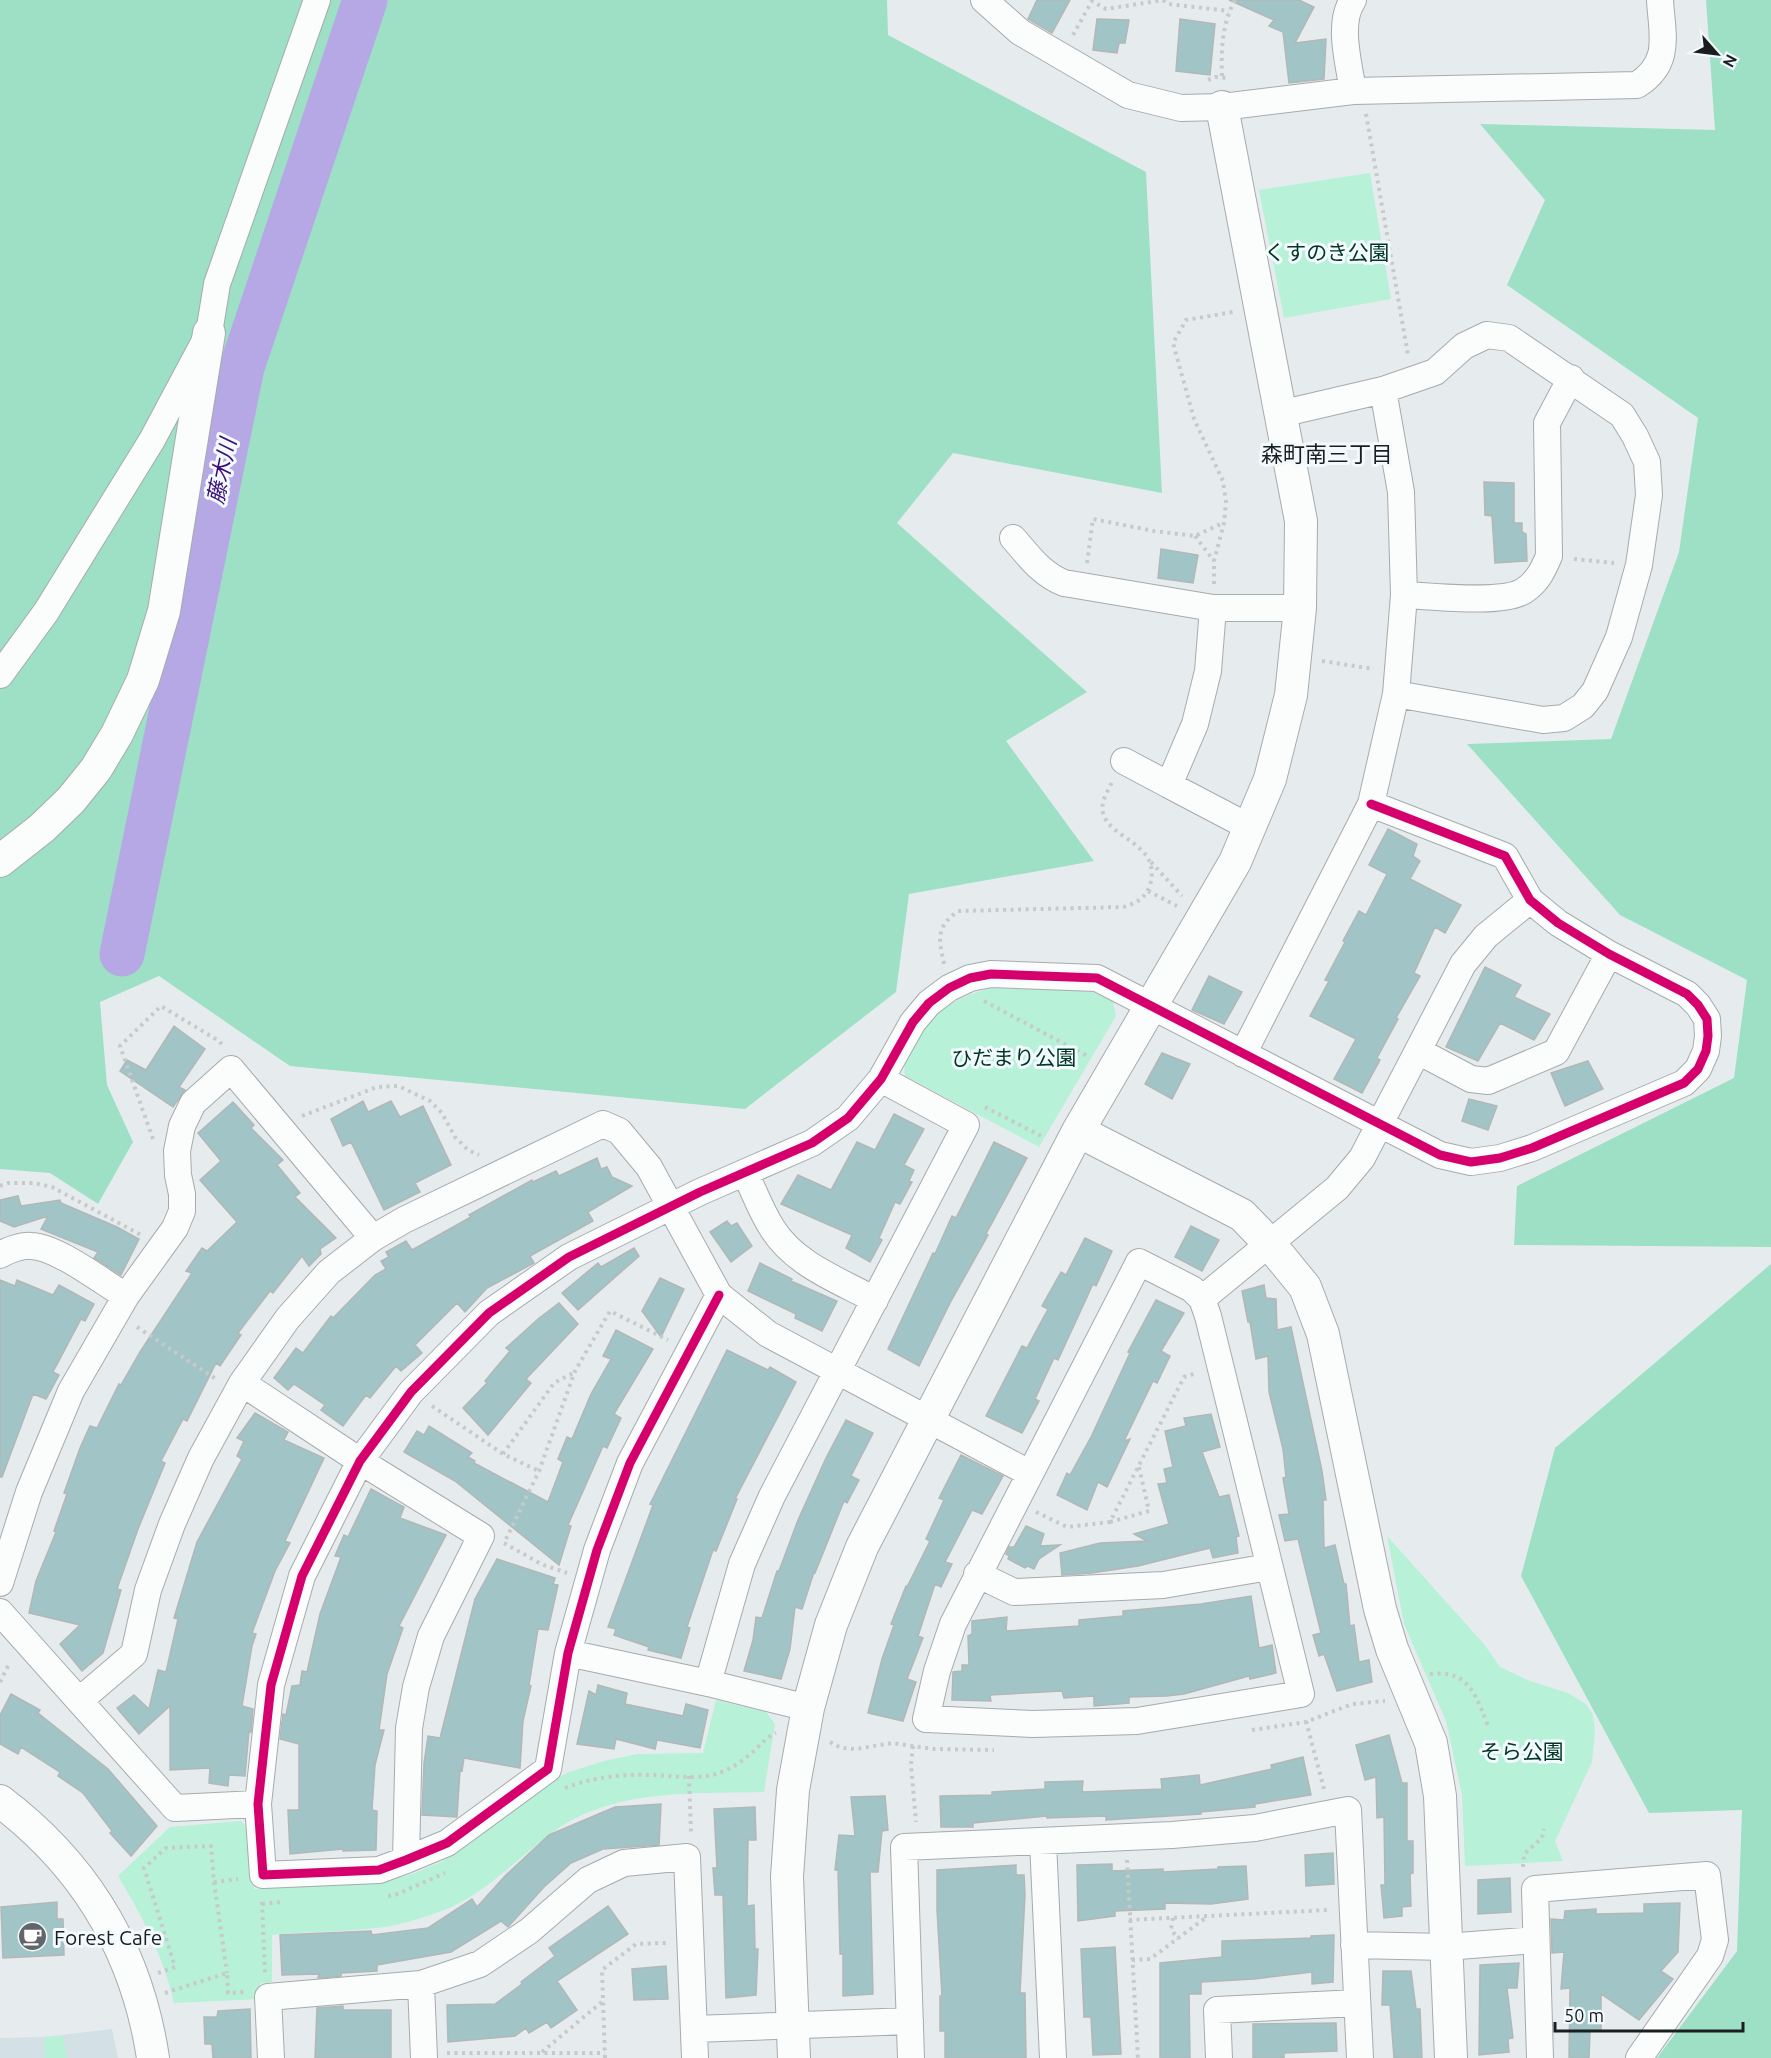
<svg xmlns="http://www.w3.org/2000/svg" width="1771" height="2058" font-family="Ubuntu,'Noto Sans JP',sans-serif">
<rect width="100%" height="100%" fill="#e6ecee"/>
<path fill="#d3e0e6" d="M112 2029 118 2058H0V2038L44 2037Z"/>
<path fill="#b6f1d8" d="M1370 173 1391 299 1284 318 1259 190Z
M992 988 1075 990 1092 992 1113 1001 1116 1016 1039 1147 905 1076C903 1065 906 1060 911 1050 928 1013 953 998 992 988Z
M1387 1536 1484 1644 1500 1667 1530 1681 1568 1693 1586 1704 1593 1715 1595 1731 1592 1762 1555 1841 1563 1861 1465 1866 1462 1795 1446 1721 1404 1624Z
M716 1700 766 1712 775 1724 764 1792C694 1794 613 1788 553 1832 517 1858 485 1895 442 1911 424 1917 404 1924 385 1927 348 1932 309 1931 272 1935V1982L260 1983 259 1999 174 2003C164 1957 142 1916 118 1876L170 1827 241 1821 252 1832 254 1889 380 1883 412 1874 441 1862 468 1844 542 1785 569 1772 604 1761 637 1754 703 1753Z
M63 2036 67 2058H45L44 2037Z"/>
<path fill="#9de0c6" d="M0 0H887L888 35 1146 172 1162 493 953 453 897 523 1087 692 1006 741 1094 861 909 894 896 992 745 1109 290 1066 159 976 100 1002 107 1085 133 1142 98 1204 50 1173 0 1169Z
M1706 0H1771V1247L1514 1245 1517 1186 1734 1078 1747 980 1620 915 1467 744 1611 739 1679 552 1698 418 1507 285 1545 200 1480 124 1715 130Z
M1771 1264V2058H1657L1737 1951 1742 1810 1649 1813 1521 1576 1555 1448Z"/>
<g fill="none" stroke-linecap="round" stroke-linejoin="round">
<path stroke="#b6a7e5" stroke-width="45" d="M122 954 242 367 365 0"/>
</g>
<path fill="#a1c4c6" stroke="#b2b7b8" stroke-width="1.5" d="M1037 0H1070L1052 33 1028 19Z
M1229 0H1299L1314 7 1295 43 1326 39 1324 79 1289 83 1283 32 1269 26 1274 20Z
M1097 19 1129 20 1125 43H1119L1117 53 1093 50Z
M1180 19 1215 24 1210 75 1176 71Z
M1484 482 1514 483V523H1522V532L1526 534 1527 561 1495 563 1492 516 1485 515Z
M1161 549 1198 555 1193 583 1158 578Z
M1388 829 1417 844 1413 856 1420 861 1410 879 1461 905 1445 933 1435 927 1414 973 1420 976 1396 1018 1398 1019 1377 1058 1380 1060 1362 1093 1334 1079 1356 1039 1310 1016 1329 981 1325 980 1345 942 1343 941 1359 911 1366 915 1387 874 1369 865Z
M1485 967 1521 985 1514 997 1550 1014 1534 1040 1500 1023 1478 1061 1446 1047Z
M1209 976 1242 992 1224 1024 1192 1010Z
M174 1026 205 1049 179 1087 185 1090 173 1107 120 1071 127 1060 146 1070Z
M1162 1053 1190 1064 1172 1099 1145 1084Z
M1588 1061 1603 1089 1565 1106 1551 1073Z
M1469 1099 1497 1106 1488 1130 1462 1121Z
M363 1101 368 1112 391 1101 400 1117 423 1106 451 1165 415 1183 420 1192 384 1210 351 1142 343 1146 331 1119Z
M233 1102 254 1125 251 1128 283 1160 277 1165 300 1193 295 1197 336 1238 320 1249 321 1254 309 1266 302 1256 273 1293 270 1291 238 1333 241 1335 220 1366 216 1363 187 1421 183 1419 161 1461 165 1463 138 1529 117 1589 121 1590 103 1653 82 1671 60 1644 80 1625 29 1613 36 1581 56 1532 54 1531 67 1494 64 1493 80 1448 90 1426 97 1428 119 1384 121 1385 140 1352 192 1273 186 1271 202 1248 207 1251 237 1222 200 1180 221 1161 198 1133Z
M894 1114 924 1129 904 1165 914 1170 909 1181 912 1182 900 1204 895 1202 879 1238 882 1240 870 1262 846 1248 852 1235 781 1204 798 1175 831 1190 857 1142 875 1150Z
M994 1142 1027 1158 986 1234 988 1235 950 1303 919 1366 888 1349 933 1253 935 1254 952 1216 956 1218Z
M597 1158 601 1169 607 1167 612 1177 632 1186 588 1212 593 1221 530 1256 534 1263 487 1288 465 1312 457 1303 415 1345 422 1353 401 1371 396 1366 370 1398 366 1395 343 1426 321 1410 325 1405 294 1384 288 1390 274 1378 296 1348 303 1353 331 1316 333 1318 375 1275 386 1269 381 1261 389 1257 386 1252 406 1241 412 1250 471 1217 469 1215 532 1180 533 1182 556 1171 559 1176Z
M18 1196 21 1206 60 1200 61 1203 117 1227 139 1239 121 1275 94 1258 98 1252 41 1229 48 1216 14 1227 0 1221V1200Z
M727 1221 731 1226 737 1223 752 1246 731 1262 710 1232Z
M1191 1226 1219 1240 1202 1271 1175 1257Z
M1085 1238 1112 1251 1096 1286 1093 1284 1058 1360 1054 1358 1035 1399 1039 1401 1022 1433 986 1416 1022 1346 1027 1348 1048 1309 1042 1306 1061 1272 1066 1275Z
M634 1248 639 1256 578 1310 562 1293 598 1263 601 1267Z
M760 1263 792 1279 791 1281 837 1301 822 1331 795 1318 796 1314 748 1291Z
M660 1278 684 1289 661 1337 642 1311Z
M0 1280 15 1286 17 1280 53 1295 59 1285 94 1304 85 1321 81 1319 53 1372 59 1375 46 1399 33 1394 2 1477H0Z
M1264 1285 1266 1298 1276 1299 1277 1330 1291 1327 1322 1471 1326 1500H1323L1324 1548 1335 1545 1344 1584H1346L1350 1626 1354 1625 1359 1662 1369 1660 1372 1682 1337 1691 1324 1654 1319 1656 1313 1635 1321 1633 1298 1539 1285 1541 1279 1515 1289 1514 1283 1478 1286 1477 1283 1449 1269 1392 1268 1356 1256 1359 1250 1322H1248L1242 1291Z
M1156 1300 1184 1313 1161 1351 1170 1356 1157 1383 1153 1381 1124 1441 1130 1439 1107 1487 1098 1482 1087 1510 1057 1495 1067 1473 1070 1475 1091 1437 1130 1353 1128 1352Z
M559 1303 578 1324 526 1379 531 1383 488 1435 463 1408 487 1383 485 1381 510 1351 506 1348 538 1319Z
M616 1330 653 1349 614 1414 621 1418 607 1448 603 1446 568 1525 571 1526 559 1565 455 1481 404 1452 417 1431 424 1435 429 1426 472 1453 468 1457 475 1461 474 1463 548 1502 563 1462 558 1459 567 1437 572 1439 591 1394 611 1359 603 1356Z
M727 1350 768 1370 770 1367 796 1382 735 1499H737L716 1551 713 1550 687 1627 690 1628 681 1658 648 1650 649 1647 614 1635 616 1629 608 1627 653 1505 650 1504Z
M255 1413 288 1432 284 1440 324 1458 285 1541 290 1543 275 1571 252 1633 256 1634 252 1646 242 1706 253 1709 251 1732 249 1731 245 1776 229 1775 228 1786 209 1783 210 1768 170 1770V1706L139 1734 117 1708 134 1695 149 1709 158 1670 166 1672 178 1619 174 1618 197 1542 242 1459 237 1456 244 1441 237 1438Z
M1211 1414 1220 1447 1202 1452 1219 1497 1229 1495 1239 1536 1236 1537 1238 1553 1213 1558 1210 1548 1138 1566 1092 1573 1062 1575 1060 1553 1100 1543 1147 1541 1134 1534 1169 1524 1158 1484 1167 1483 1164 1469 1173 1467 1165 1431 1186 1426 1184 1418Z
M846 1420 873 1433 851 1476 859 1480 847 1503 844 1501 815 1573 814 1572 802 1609 795 1607 790 1649 781 1679 744 1671 753 1640 756 1617 762 1618 777 1571H779L798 1520 826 1458Z
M961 1455 1003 1476 982 1514 972 1510 945 1562 952 1564 941 1587 935 1584 918 1636 923 1638 907 1679 916 1682 903 1721 868 1713 882 1659 894 1625 891 1624 906 1586 907 1587 930 1541 926 1539 944 1500 939 1498Z
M371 1489 404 1507 400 1518 446 1535 399 1626 403 1628 387 1674 379 1730H384L375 1765 372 1810 377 1811 376 1850 343 1851V1849L290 1854 288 1810H299V1744L280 1739 283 1714 286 1715 292 1686 300 1685 302 1671 307 1672 320 1614 341 1557 335 1556 344 1535 348 1537Z
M1026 1526 1044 1534 1040 1546 1060 1545 1039 1559 1034 1569 1028 1566 1025 1568 1008 1559 1009 1556 1006 1554 1009 1547H1014Z
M497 1559 555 1578 553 1584 558 1585 548 1630 538 1629 529 1685 531 1686 523 1721 520 1768 464 1758 462 1771 460 1770 457 1817 422 1815 424 1763 428 1736 440 1738 475 1599Z
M1251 1596 1259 1648 1272 1645 1276 1673 1250 1679 1249 1676 1184 1694 1167 1696 1129 1697V1703L1094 1706V1696L1064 1698 1062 1691 990 1695 991 1701 952 1700 953 1672 962 1671V1665H969L968 1636 972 1634V1621L1007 1617 1006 1631 1079 1626V1620L1123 1616V1611L1201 1604Z
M598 1685 627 1693 625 1704 683 1716 686 1704 708 1710 700 1748 657 1740 655 1749 616 1739 614 1749 577 1744 589 1691 596 1695Z
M11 1694 40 1710 38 1713 108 1769 157 1826 131 1856 110 1833 112 1831 83 1793 58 1776 60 1772 21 1747 18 1754 0 1744V1715Z
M1389 1735 1402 1783H1407V1841H1413V1873L1410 1874 1411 1906 1402 1907V1916L1384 1918 1381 1885H1385L1384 1817 1377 1818 1376 1777 1365 1780 1356 1745Z
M1303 1757 1311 1795 1255 1804V1807L1201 1812V1814L1106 1820V1816L1047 1818V1816L973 1823V1827H941L940 1796 992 1795V1792L1045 1789V1782L1083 1781 1082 1792 1162 1789 1161 1779 1199 1775 1200 1785 1272 1769 1271 1765Z
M885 1796 888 1830 882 1831 878 1872H870L873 1994 843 1996V1954H840L838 1870H835L839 1835 855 1836 851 1797Z
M661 1804 659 1845 603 1849 571 1863 544 1887 508 1927 501 1921 451 1952 377 1965V1971L341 1973V1976L318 1978 319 1974 282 1975 280 1935 371 1931 372 1935 428 1928 472 1899 477 1907 505 1876 549 1835 615 1807Z
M755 1807 756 1840H748L747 1906 754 1905 755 1949H758L756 1995 726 1998 723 1895H715L713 1868H717L714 1809Z
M1333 1853 1334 1884 1306 1886 1305 1855Z
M1112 1864V1871L1163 1869V1872L1218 1869V1867L1246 1866 1248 1899 1211 1904 1165 1903V1909L1115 1911V1916L1078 1921 1077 1865Z
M1016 1865V1875H1024L1025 1894 1020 1993H1025L1026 2058H945V2031H940V1996H942L937 1910V1870Z
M1510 1878 1511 1912 1478 1914V1880Z
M57 1902V1919H63L64 1955 3 1958 1 1907Z
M1680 1903 1678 1952 1661 1971 1673 1979 1639 2020 1601 1994V2030L1590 2031 1589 2058H1569L1570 1988 1561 1989 1564 1952 1552 1953 1551 1919 1564 1920 1565 1911 1596 1909V1914L1644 1913V1904Z
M608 1906 628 1934 557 1981 577 2010 551 2028 547 2022 529 2033 526 2028 515 2036 448 2042 447 2005 495 2004 522 1984 521 1982 555 1956 549 1948Z
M1334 1935 1333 1982 1312 1984V1972L1254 1979 1201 1982V1994H1189L1190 2058H1160V1963L1222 1957V1941L1311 1938V1936Z
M1115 1947 1121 2054 1093 2055 1091 2017H1084L1081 1949Z
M1519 1963 1517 1988H1507L1513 2038 1508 2039 1509 2052 1479 2055 1480 1965Z
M666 1966 668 1999 634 2000 632 1969Z
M1383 1971H1411L1416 2009H1420L1422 2058H1394L1390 2005H1382Z
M343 2006V2010H391V2058H315L317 2008Z
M250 2009 251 2058H213L212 2044H205L204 2017H217L218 2011Z
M1336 2023 1337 2051 1284 2053V2058H1253V2024Z"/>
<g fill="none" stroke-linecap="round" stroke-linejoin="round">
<defs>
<path id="minor" d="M984 0 1020 32 1128 95 1181 108 1222 107 1353 91 1637 85C1672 63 1662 35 1660 0
M1353 91C1349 64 1337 23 1353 0
M1280 414 1383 390 1435 372 1464 346 1487 335 1509 338 1622 415 1635 436 1647 462 1649 495 1639 565 1619 637 1595 691 1583 706 1564 718 1543 720 1396 694
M1013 538C1029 556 1041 574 1064 583L1213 608H1300
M1404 595C1432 596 1505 605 1525 590 1538 581 1543 570 1549 556L1547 423 1571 378
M1213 608 1208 671 1195 724 1169 785 1249 827
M0 675 46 612 152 440 209 333 217 284 317 0
M1124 761 1169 785
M1418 1051 1471 1079 1488 1081 1556 1052 1609 954
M1243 1054 1371 804 1396 694 1404 595 1401 492 1383 390
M745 1173C754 1191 761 1211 772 1228 794 1264 838 1280 875 1300
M0 1255C8 1250 22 1245 31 1246 58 1247 102 1282 126 1296
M1139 1262 1192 1289 1202 1299 1208 1316 1301 1694 1137 1721 1033 1724 926 1719 937 1671 953 1624Z
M719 1295 630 1463 597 1550 568 1653 548 1769 447 1843 406 1860 379 1870 263 1875 258 1804 271 1685 302 1576 360 1461 411 1392 489 1313 569 1257 700 1192 812 1143 848 1118 881 1079 913 1022 929 1003 949 988 970 978 991 974 1097 978 1440 1155 1471 1162 1500 1158 1532 1148 1684 1083 1698 1069 1706 1051 1708 1036 1707 1019 1698 1005 1687 994 1609 954 1558 923 1530 900 1505 856 1371 804
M1202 1299 1337 1188 1362 1158 1463 964 1486 936 1530 900
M242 1383 360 1461 481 1536 431 1636 416 1687 409 1728 406 1860
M977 1574 1014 1592 1163 1585 1269 1567
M0 1583 29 1492 71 1391 126 1296 175 1228 182 1211V1194L178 1175 177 1151 182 1126 193 1103 231 1069 373 1238
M0 1612 175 1808 258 1804
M568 1653 708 1683 808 1708
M708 1683 742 1564 772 1496 966 1125 881 1079
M80 1700 134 1654 148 1590 172 1524 201 1458 242 1383 288 1318 329 1272 373 1238 404 1220 603 1124 619 1131 649 1167 719 1295 768 1334 1029 1473
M1043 1842 1053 2058
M1354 1945 1446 1947 1536 1940
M421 1984 424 2058
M694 2029 910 2021
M271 2058 268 1997 421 1984 480 1964 529 1931 588 1880 624 1863 687 1857 695 2058
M911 2058 904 1847 1172 1835 1255 1828 1348 1810 1360 2058
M1219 2058 1217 2010 1357 2003
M1540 2058 1535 1889 1707 1875 1715 1940 1710 1956 1639 2058"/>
<path id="tertiary" d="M0 861 42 828 71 800 96 769 117 734 143 680 164 611 209 333
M1078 1131 1242 1215 1269 1243 1305 1287 1323 1334 1380 1609 1392 1649 1431 1743 1440 1796 1451 2058
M0 1801C86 1866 137 1952 153 2058
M794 2058 787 1877 793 1790 808 1708 831 1625 862 1547 1078 1131 1235 862 1270 779 1291 695 1300 608 1301 521 1222 107"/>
</defs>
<use href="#minor" stroke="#a6abad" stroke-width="28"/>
<use href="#tertiary" stroke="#a6abad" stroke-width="34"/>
<path stroke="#c8c9ca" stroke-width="4" stroke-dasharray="3 4.5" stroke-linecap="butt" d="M1163 0 1168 4 1229 11
M1073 35 1092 1 1106 9 1164 0
M1222 76C1221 49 1222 24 1235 0
M1208 80 1215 77 1229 78
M1366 114 1408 355
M1195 536 1214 561
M1574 559 1614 563
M1087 563 1093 519 1154 531 1195 536 1223 523
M1214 584V561L1224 523 1226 502 1223 481 1194 419 1173 343 1186 320 1233 312
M1322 661 1374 669
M1151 862 1182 896
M1148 891 1177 906
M944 964C939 939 935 928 958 911L1123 907C1135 904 1146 898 1150 885 1162 843 1110 840 1103 813 1100 802 1108 791 1112 782
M984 1001 1089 1057
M985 1107 1045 1138
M302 1116 377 1087 398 1086 430 1101 442 1113 455 1137 468 1150 479 1155
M153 1139 120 1046 161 1006 219 1041 223 1046
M0 1186 8 1183H34L52 1187 141 1235
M137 1327 216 1379
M432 1406 503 1454 539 1471
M503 1454 554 1383 575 1372
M1036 1512 1067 1527 1110 1522 1184 1377 1197 1373
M1110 1522 1149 1511 1139 1467
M506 1539 539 1471 575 1371 610 1311 668 1340
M504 1543 541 1564 567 1573
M1430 1674C1470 1669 1476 1697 1489 1728
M0 1682 10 1662
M1306 1721 1324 1789
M1252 1730 1306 1722 1352 1704 1385 1701
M830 1742 841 1748 856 1749 892 1743 934 1749 994 1750
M913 1746 911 1765 916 1822
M689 1776 691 1833
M565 1788C591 1778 618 1774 647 1775 669 1775 694 1780 716 1774 730 1770 744 1760 755 1750 762 1743 767 1737 776 1733
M1127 1860 1138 2058
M1523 1867 1524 1854 1542 1838 1544 1829
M214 1882 227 1973
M388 1896 395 1895 445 1873
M262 1902 265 1973
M262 1904 282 1902
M1173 1918 1171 1929 1178 1939
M1129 1920 1328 1910
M1132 1960 1150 1959 1208 1916
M158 1973 175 1967 144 1868 166 1848 211 1846 214 1882 238 1879
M165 1993 227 1973 228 1993 244 1992
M542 2052 603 2001
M447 2053H605
M605 2058 602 1970 636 1944 666 1943"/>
<use href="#minor" stroke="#fbfcfc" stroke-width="26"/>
<use href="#tertiary" stroke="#fbfcfc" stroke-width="32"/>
<defs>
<path id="cycleway" d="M719 1295 630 1463 597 1550 568 1653 548 1769 447 1843 406 1860 379 1870 263 1875 258 1804 271 1685 302 1576 360 1461 411 1392 489 1313 569 1257 700 1192 812 1143 848 1118 881 1079 913 1022 929 1003 949 988 970 978 991 974 1097 978 1440 1155 1471 1162 1500 1158 1532 1148 1684 1083 1698 1069 1706 1051 1708 1036 1707 1019 1698 1005 1687 994 1609 954 1558 923 1530 900 1505 856 1371 804"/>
</defs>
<use href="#cycleway" stroke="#f2fafe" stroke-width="13"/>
<use href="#cycleway" stroke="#d6006c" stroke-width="9"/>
</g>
<defs>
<symbol id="cafe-disc" viewBox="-11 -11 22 22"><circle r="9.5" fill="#626668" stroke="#f2fafe"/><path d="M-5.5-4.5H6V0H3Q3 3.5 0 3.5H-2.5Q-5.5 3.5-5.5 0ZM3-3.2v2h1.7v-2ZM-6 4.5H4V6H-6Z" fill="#fff"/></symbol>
</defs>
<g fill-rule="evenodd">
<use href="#cafe-disc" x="16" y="1920" width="33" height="33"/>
</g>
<g text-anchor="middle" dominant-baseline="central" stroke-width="6" stroke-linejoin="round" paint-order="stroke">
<g font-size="21" fill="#003623" stroke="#f2fafe">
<text x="1327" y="252">くすのき公園</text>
<text x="1014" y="1057">ひだまり公園</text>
<text x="1522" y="1751">そら公園</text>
</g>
<g font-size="21" fill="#1b1e20" stroke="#f2fafe" text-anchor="start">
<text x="54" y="1937">Forest Cafe</text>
</g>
<g font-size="22" fill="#1b1e20" stroke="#f2fafe">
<text x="1327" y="453">森町南三丁目</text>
</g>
<g font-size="22" font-style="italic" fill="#3d0e78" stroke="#f2fafe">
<text transform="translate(221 471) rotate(-78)">藤木川</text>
</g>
</g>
<g transform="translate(1717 54) rotate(118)" stroke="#f2fafe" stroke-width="4.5" paint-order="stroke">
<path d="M0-4.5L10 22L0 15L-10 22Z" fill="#1b1e20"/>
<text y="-9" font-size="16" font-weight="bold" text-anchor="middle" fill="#1b1e20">N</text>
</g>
<path d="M1555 2022v9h188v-9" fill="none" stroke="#1b1e20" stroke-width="3"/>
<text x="1564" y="2022" font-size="18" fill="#1b1e20" stroke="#f2fafe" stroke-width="4.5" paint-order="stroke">50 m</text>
</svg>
